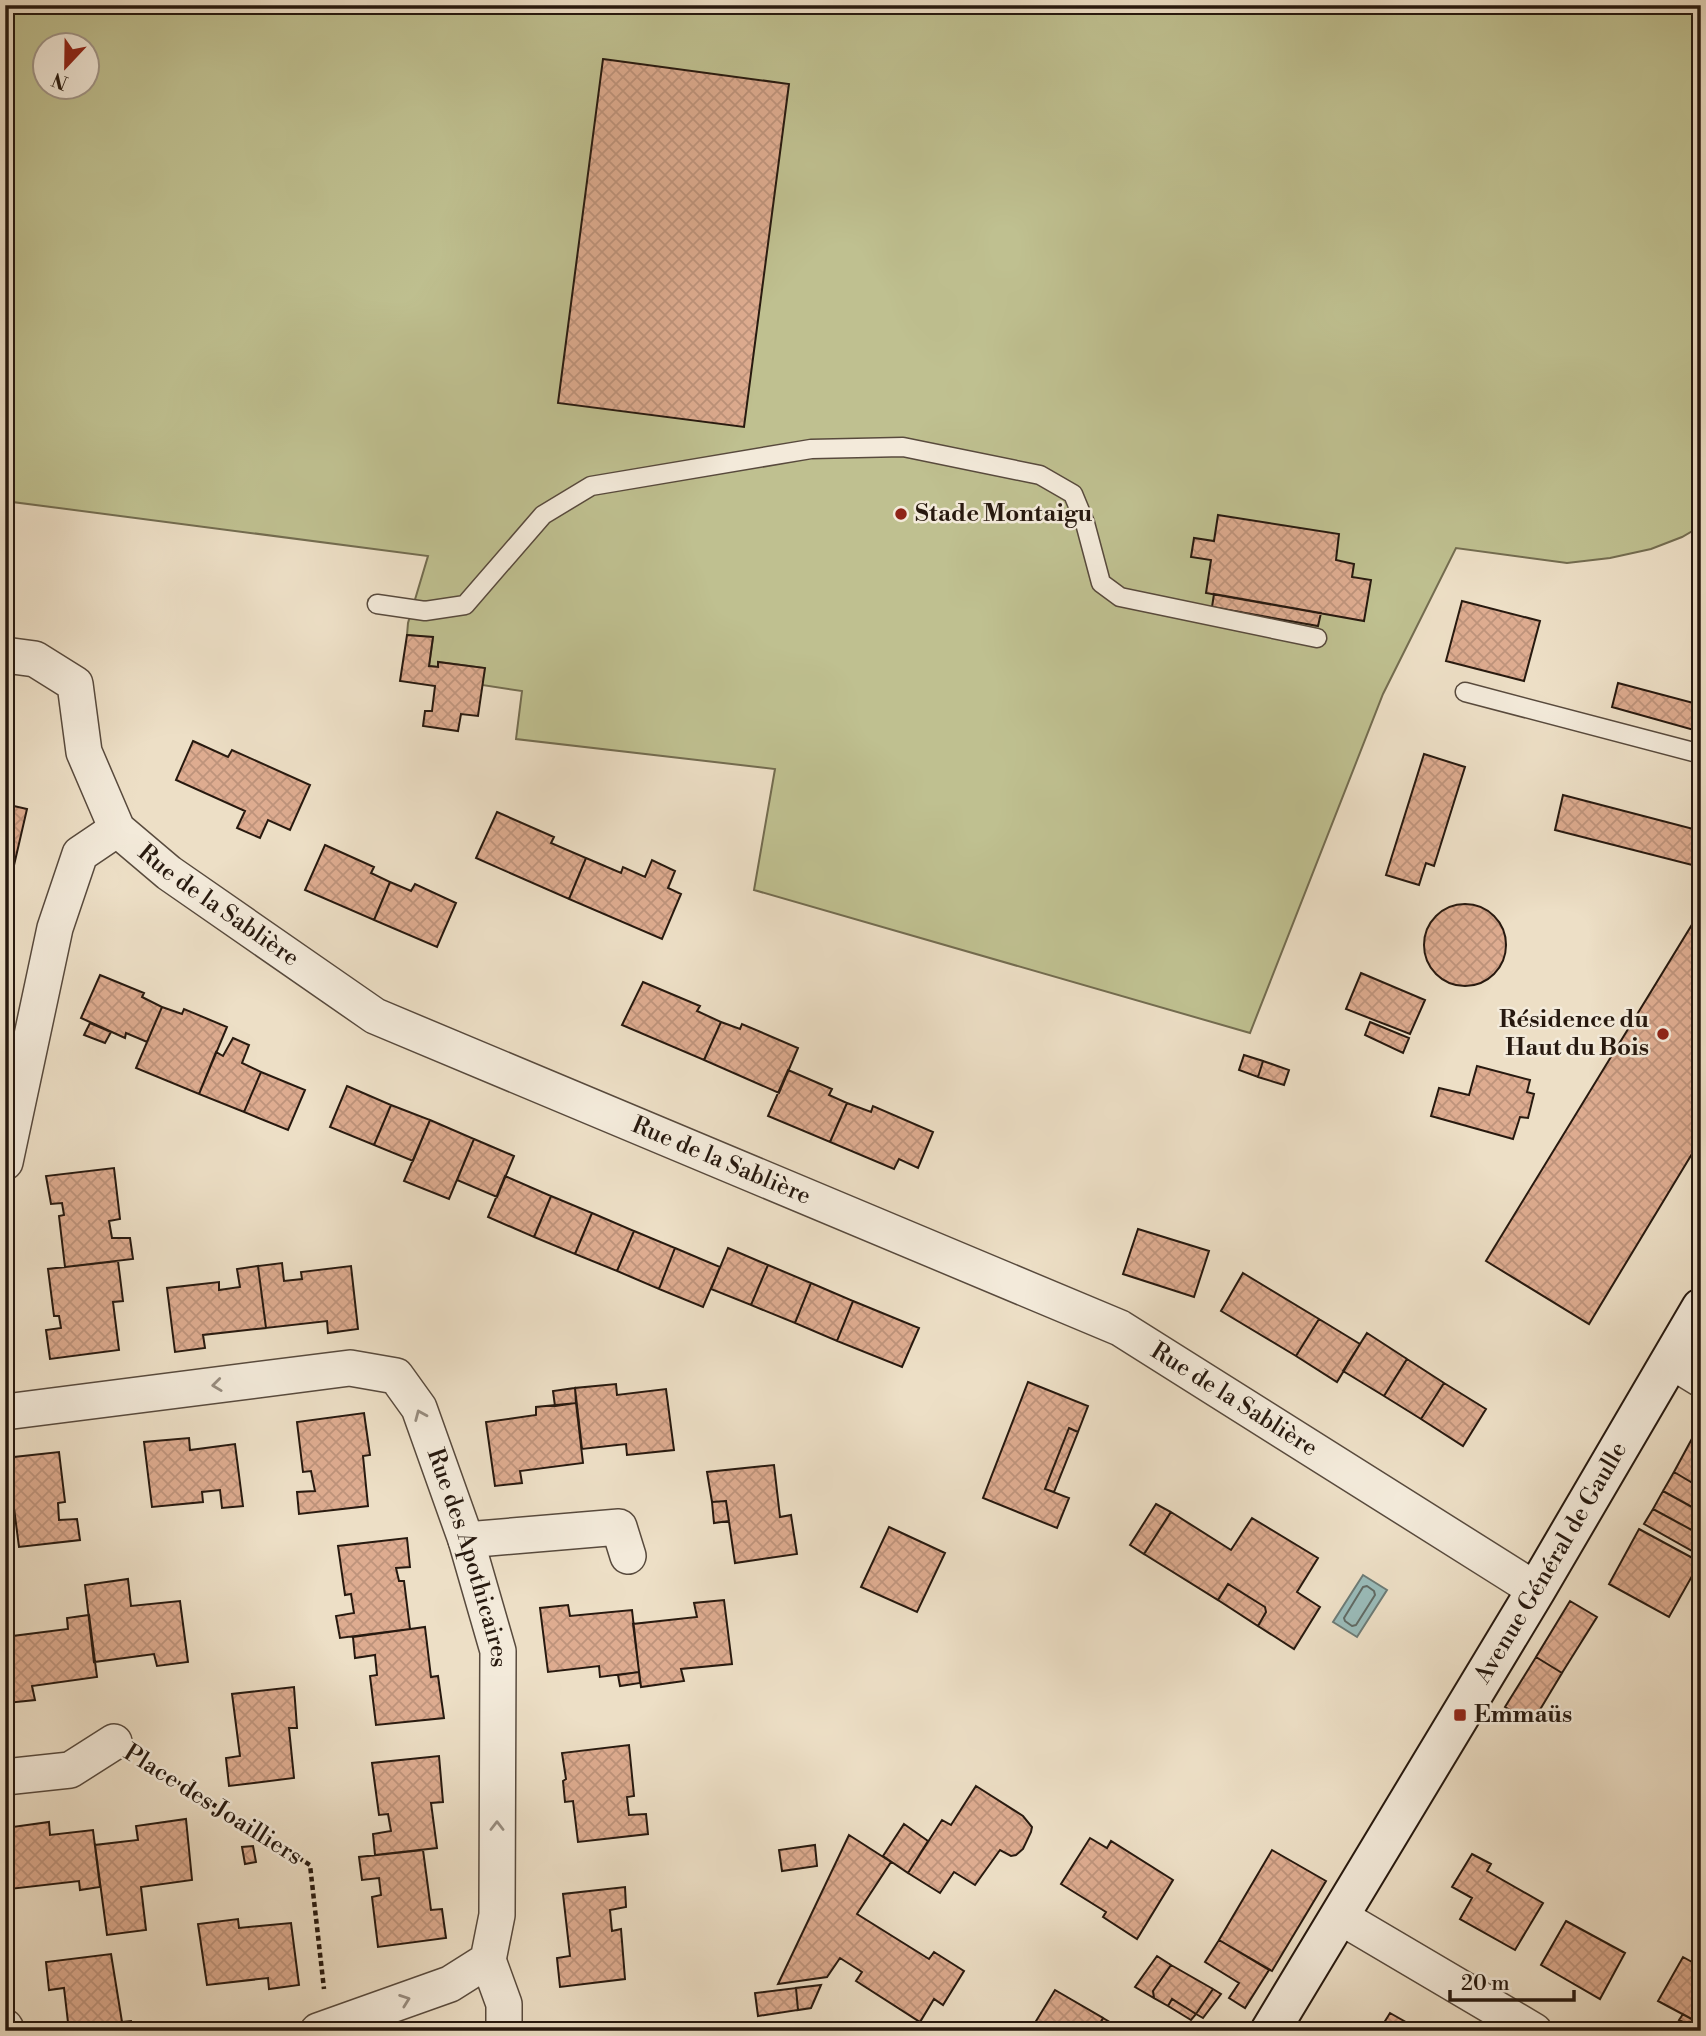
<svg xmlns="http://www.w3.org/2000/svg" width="1706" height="2036" font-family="'Libre Bodoni',serif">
<defs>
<pattern id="building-cross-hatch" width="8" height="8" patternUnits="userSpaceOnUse" patternTransform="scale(1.75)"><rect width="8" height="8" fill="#deac90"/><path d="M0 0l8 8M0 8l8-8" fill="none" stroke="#be937b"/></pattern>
</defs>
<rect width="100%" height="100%" fill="#eddfc6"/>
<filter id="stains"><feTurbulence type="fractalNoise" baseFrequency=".00286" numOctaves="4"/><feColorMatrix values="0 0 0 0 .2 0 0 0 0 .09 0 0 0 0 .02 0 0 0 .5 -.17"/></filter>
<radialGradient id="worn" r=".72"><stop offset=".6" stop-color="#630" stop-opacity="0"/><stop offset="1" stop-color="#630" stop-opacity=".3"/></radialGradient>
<path fill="#bfc090" stroke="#736c50" stroke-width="2" fill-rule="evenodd" d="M5 5H1701V526L1682 537 1651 549 1610 558 1567 563 1456 548 1383 694 1250 1033 754 890 775 769 516 739 522 691 482 685 484 668 439 662 438 667 429 666 433 638 407 635 408 623 428 556 5 501ZM46 46H88V88H46Z"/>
<path fill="#9abcba" stroke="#6c7b76" stroke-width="2" d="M1363 1575 1387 1590 1357 1637 1333 1622Z"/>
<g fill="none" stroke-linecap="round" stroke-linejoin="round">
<path stroke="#606a64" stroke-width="2" d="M1367 1586 1374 1591 1375 1595 1356 1625 1352 1626 1345 1621 1344 1618 1363 1587Z"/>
</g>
<path fill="url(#building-cross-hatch)" stroke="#27190f" stroke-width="2" d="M603 59 789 84 744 427 558 403Z
M1218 515 1339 534 1336 560 1354 564 1352 577 1371 580 1364 621 1206 593 1211 560 1191 557 1194 538 1214 541Z
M1214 594 1321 613 1318 626 1212 607Z
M1462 601 1540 621 1524 681 1446 661Z
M407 635 433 637 429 666 438 667V662L485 668 478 716 461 714 458 731 423 726 425 711H432L435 686 400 681Z
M1618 683 1701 705V732L1612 707Z
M193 741 228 757 232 750 310 785 290 830 268 820 260 838 237 828 245 811 176 780Z
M1424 754 1465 767 1434 866 1426 863 1419 885 1386 875Z
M1563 795 1701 831 1700 867 1555 830Z
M5 804 27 809 12 874 5 873Z
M497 812 554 837 551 843 586 858 569 899 476 858Z
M325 845 374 867 371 873 390 882 374 920 305 890Z
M586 858 621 873 623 867 645 877 652 860 675 871 668 888 681 894 662 939 569 899Z
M390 882 411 891 415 884 456 903 437 947 374 920Z
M1424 945a41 41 0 1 1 82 0a41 41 0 1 1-82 0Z
M1693 923 1701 928V1139L1589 1324 1486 1261Z
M1361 973 1425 1000 1410 1034 1346 1009Z
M100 975 144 993 142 997 162 1007 147 1042 126 1033 125 1038 81 1018Z
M643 982 700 1006 697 1011 721 1022 704 1060 622 1025Z
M162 1007 182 1014 184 1009 227 1027 199 1094 136 1068Z
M721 1022 740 1029 742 1024 798 1048 779 1093 704 1060Z
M1370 1022 1409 1038 1403 1053 1365 1035Z
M90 1023 111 1032 105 1043 84 1035Z
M233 1038 249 1045 242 1063 261 1072 244 1112 199 1094 216 1052 223 1056Z
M1244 1055 1263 1061 1258 1077 1239 1070Z
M1263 1061 1289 1070 1284 1085 1258 1077Z
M1477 1066 1530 1080 1527 1092 1534 1094 1528 1118 1520 1117 1513 1139 1431 1116 1439 1088 1469 1095Z
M788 1070 832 1089 829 1095 847 1103 830 1142 768 1116Z
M261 1072 305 1090 288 1130 244 1112Z
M347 1086 391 1105 374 1145 330 1127Z
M847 1103 871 1112 873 1106 933 1132 918 1168 899 1159 894 1169 830 1142Z
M391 1105 430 1120 413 1161 374 1145Z
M430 1120 474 1139 449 1199 404 1181Z
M474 1139 514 1156 497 1197 457 1180Z
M114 1168 120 1219 109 1221 112 1238H130L133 1259 65 1267 59 1216 64 1215 62 1203 51 1204 46 1176Z
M505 1176 551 1196 534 1237 488 1217Z
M551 1196 592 1213 575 1254 534 1237Z
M592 1213 634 1231 617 1271 575 1254Z
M1138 1229 1209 1251 1194 1297 1123 1274Z
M634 1231 675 1248 659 1289 617 1271Z
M675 1248 720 1267 703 1307 659 1289Z
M728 1248 768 1265 751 1305 711 1289Z
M118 1261 123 1301 113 1302 119 1350 50 1359 46 1330 61 1328 59 1316H54L48 1269Z
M282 1263 284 1281 302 1279 301 1272 351 1266 358 1329 328 1333 327 1321 266 1328 258 1266Z
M768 1265 811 1283 795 1323 751 1305Z
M258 1266 266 1328 203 1335 205 1348 175 1352 167 1288 219 1282V1290L240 1287 237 1269Z
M1243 1273 1319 1319 1296 1356 1221 1311Z
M811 1283 853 1301 837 1341 795 1323Z
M853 1301 919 1328 902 1367 837 1341Z
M1319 1319 1360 1344 1337 1382 1296 1356Z
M1367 1333 1407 1359 1384 1396 1343 1371Z
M1407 1359 1444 1383 1421 1419 1384 1396Z
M1028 1382 1088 1406 1078 1432 1069 1428 1045 1489 1069 1498 1057 1528 983 1498Z
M1444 1383 1486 1409 1463 1446 1421 1419Z
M616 1384 617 1395 666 1389 674 1450 627 1455 626 1444 582 1449 575 1388Z
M575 1388 576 1403 555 1406 553 1391Z
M576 1403 583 1463 520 1471 522 1483 495 1486 486 1422 536 1415V1407Z
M364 1413 370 1455 363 1456 368 1506 299 1514 297 1492 315 1491 311 1471 303 1472 297 1422Z
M1069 1428 1078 1432 1054 1492 1045 1489Z
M1695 1433 1701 1436V1488L1674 1472Z
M189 1438 190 1450 235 1444 243 1506 222 1508 220 1490 202 1492 203 1502 152 1507 144 1442Z
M59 1452 65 1502 58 1503 59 1520 77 1519 80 1540 19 1547 11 1485 5 1486V1458Z
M774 1465 780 1517 791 1515 797 1554 735 1563 726 1501 712 1502 707 1472Z
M1674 1472 1701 1488V1512L1663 1491Z
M1663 1491 1701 1512V1535L1653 1509Z
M726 1501 729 1521 714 1523 712 1502Z
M1156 1504 1171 1512 1144 1554 1130 1545Z
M1653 1509 1701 1535V1556L1644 1524Z
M1171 1512 1231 1550 1252 1518 1318 1558 1297 1592 1320 1607 1294 1649 1258 1626 1266 1612 1265 1607 1228 1584 1218 1600 1144 1554Z
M889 1527 945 1553 917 1612 861 1587Z
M1639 1529 1700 1562 1669 1617 1609 1584Z
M407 1538 410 1567 396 1568 399 1581H404L410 1629 340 1638 336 1616 354 1613 351 1594 345 1595 338 1546Z
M128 1579 131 1606 180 1601 188 1662 157 1666 154 1654 94 1662 85 1585Z
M1228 1584 1265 1607 1266 1612 1258 1626 1218 1600Z
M724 1600 732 1664 681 1669 684 1681 641 1687 633 1624 697 1617 694 1603Z
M1570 1601 1597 1617 1562 1673 1536 1657Z
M568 1605 570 1616 632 1610 639 1672 600 1677 599 1666 548 1672 540 1608Z
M89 1615 97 1677 32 1686 35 1700 7 1703 5 1637 68 1629 67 1618Z
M425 1627 431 1677 438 1676 444 1718 376 1725 370 1676 377 1675 375 1655 355 1658 353 1637Z
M1536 1657 1562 1673 1532 1723 1505 1707Z
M639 1672 640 1683 620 1686 618 1675Z
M294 1687 297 1728H289L294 1778 229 1786 226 1758 240 1756 232 1694Z
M629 1745 634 1796 627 1797 629 1815 646 1814 648 1834 578 1842 573 1801 565 1802 563 1781 566 1779 562 1753Z
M439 1756 443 1802 431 1803 437 1848 375 1855 373 1834 391 1831 388 1814 379 1815 372 1763Z
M976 1786 1023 1816 1032 1827 1031 1832 1023 1849 1016 1855 1011 1856 1000 1850 975 1885 954 1872 940 1893 908 1873 942 1820 951 1825Z
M186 1819 192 1880 141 1887 146 1930 107 1935 95 1845 138 1840 136 1826Z
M49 1822 50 1835 93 1830 100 1887 80 1890 79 1881 10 1889 5 1853V1828Z
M904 1824 928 1841 908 1873 883 1856Z
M849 1835 891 1862 857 1914 929 1959 934 1952 964 1971 943 2005 934 1999 920 2022 856 1981 862 1972 840 1958 827 1977 778 1984Z
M1090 1838 1107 1848 1111 1841 1173 1880 1137 1939 1103 1917 1106 1912 1061 1884Z
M815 1845 817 1866 782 1871 779 1850Z
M253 1846 256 1862 245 1864 242 1847Z
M423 1850 431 1910 442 1909 446 1938 378 1947 372 1897 381 1895 379 1878 362 1880 359 1857Z
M1272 1850 1326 1881 1272 1971 1219 1940Z
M1472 1854 1491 1864 1487 1871 1543 1903 1515 1950 1460 1919 1472 1898 1452 1887Z
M625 1887 626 1907 610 1910 612 1931 621 1929 625 1979 560 1987 557 1958 570 1956 563 1894Z
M238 1919 239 1928 291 1923 299 1985 269 1989 268 1978 207 1985 198 1924Z
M1566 1921 1625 1953 1600 1999 1541 1965Z
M1219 1940 1269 1970 1245 2008 1229 1998 1239 1983 1205 1962Z
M111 1954 122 2022 131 2021 132 2031H69L64 1988 49 1990 46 1962Z
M1157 1956 1171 1965 1153 1991 1154 1998 1135 1987Z
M1683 1957 1701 1967V2024L1658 2001Z
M1171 1965 1213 1989 1196 2014 1172 1999 1168 2006 1154 1998 1153 1991Z
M821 1985 811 2008 798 2010 796 1988Z
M796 1988 798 2010 758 2016 755 1993Z
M1213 1989 1221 1994 1203 2018 1196 2014Z
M1055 1990 1103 2018 1096 2031H1030Z
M1172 1999 1196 2014 1191 2020 1168 2006Z
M1390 2013 1418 2029 1379 2031Z
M1683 2014 1701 2024V2031L1679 2020Z
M1103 2018 1118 2027 1116 2031H1096Z"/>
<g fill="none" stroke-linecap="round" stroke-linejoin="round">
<defs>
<path id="lane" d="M377 604 425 611 465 605 543 515 591 486 811 449 903 447 1040 475 1073 494 1085 523 1101 583 1120 597 1317 638
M1465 692 1701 754"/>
<g id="street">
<path id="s1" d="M5 655 35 659 75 684 84 752 117 829 169 873 375 1016 1120 1328 1536 1590"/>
<path d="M5 1162 55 928 80 854 117 829"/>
<path d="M1670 1360 1701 1379"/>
<path id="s2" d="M5 1412 350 1368 396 1376 419 1408 466 1540 498 1651 497 1915 488 1960 450 1984 318 2031"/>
<path d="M466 1540 619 1527 628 1556"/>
<path d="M5 1777 70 1770 114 1742"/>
<path d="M1339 1916 1534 2031"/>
<path d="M488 1960 504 2004V2031"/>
<path d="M5 2027 7 2031"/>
</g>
<g id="secondary">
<path id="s3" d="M1270 2031 1536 1590 1701 1308"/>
</g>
</defs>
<use href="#lane" stroke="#584a3d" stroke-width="21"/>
<use href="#street" stroke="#584a3d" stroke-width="38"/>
<use href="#secondary" stroke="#27190f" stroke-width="42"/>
<path stroke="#27190f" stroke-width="4.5" stroke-dasharray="5 3.5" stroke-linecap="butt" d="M147 1763 310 1865 324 1989"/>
<use href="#lane" stroke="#f3eada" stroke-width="18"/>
<use href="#street" stroke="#f3eada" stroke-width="35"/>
<use href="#secondary" stroke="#f3eada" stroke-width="38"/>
</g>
<defs><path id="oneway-chevron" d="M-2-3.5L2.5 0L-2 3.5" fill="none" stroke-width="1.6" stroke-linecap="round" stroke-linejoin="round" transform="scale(1.75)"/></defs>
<g stroke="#978c7f">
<use href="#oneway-chevron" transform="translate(217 1385) rotate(173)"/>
<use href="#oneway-chevron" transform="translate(420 1415) rotate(-113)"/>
<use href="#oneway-chevron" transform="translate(497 1826) rotate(-90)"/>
<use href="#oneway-chevron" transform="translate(405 2000) rotate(-20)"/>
</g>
<g fill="#8f2418" stroke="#f3eada" stroke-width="2.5">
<circle cx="901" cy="514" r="7"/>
<circle cx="1663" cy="1034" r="7"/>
<rect x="1453" y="1708" width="14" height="14" rx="3.5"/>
</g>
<g text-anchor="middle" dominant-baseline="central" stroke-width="5" stroke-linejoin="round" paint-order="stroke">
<g font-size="24" font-weight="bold" fill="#27190f" stroke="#f3eada" text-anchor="start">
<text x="915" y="514">Stade Montaigu</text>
<text x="1649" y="1020" text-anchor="end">Résidence du<tspan x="1649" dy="28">Haut du Bois</tspan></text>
<text x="1474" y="1715">Emmaüs</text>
</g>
<g font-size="24" fill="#27190f" stroke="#f3eada">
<text stroke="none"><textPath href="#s1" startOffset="357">Rue de la Sablière</textPath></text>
<text stroke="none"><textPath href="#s1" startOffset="924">Rue de la Sablière</textPath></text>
<text stroke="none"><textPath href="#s1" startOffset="1491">Rue de la Sablière</textPath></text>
<text stroke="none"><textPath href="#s2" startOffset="592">Rue des Apothicaires</textPath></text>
<text stroke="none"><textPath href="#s3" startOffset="546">Avenue Général de Gaulle</textPath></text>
<text transform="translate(213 1805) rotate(32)">Place des Joailliers</text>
</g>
</g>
<rect width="1706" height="2036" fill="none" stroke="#eddfc6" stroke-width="28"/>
<rect x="7" y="7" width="1692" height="2022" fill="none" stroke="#27190f" stroke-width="3.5"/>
<rect x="14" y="14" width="1678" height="2008" fill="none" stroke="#27190f" stroke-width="2"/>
<g transform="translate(66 66) rotate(202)"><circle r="33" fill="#f3eada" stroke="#a19689" stroke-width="2"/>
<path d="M0-5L12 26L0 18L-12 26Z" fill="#8f2418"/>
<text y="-10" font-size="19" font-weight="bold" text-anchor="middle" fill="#27190f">N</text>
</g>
<path d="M1450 1990v10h124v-10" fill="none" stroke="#27190f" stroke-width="3.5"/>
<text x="1461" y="1990" font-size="21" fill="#27190f" stroke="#f3eada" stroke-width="5" paint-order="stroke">20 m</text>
<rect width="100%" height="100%" filter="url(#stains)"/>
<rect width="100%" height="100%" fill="url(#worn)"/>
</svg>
